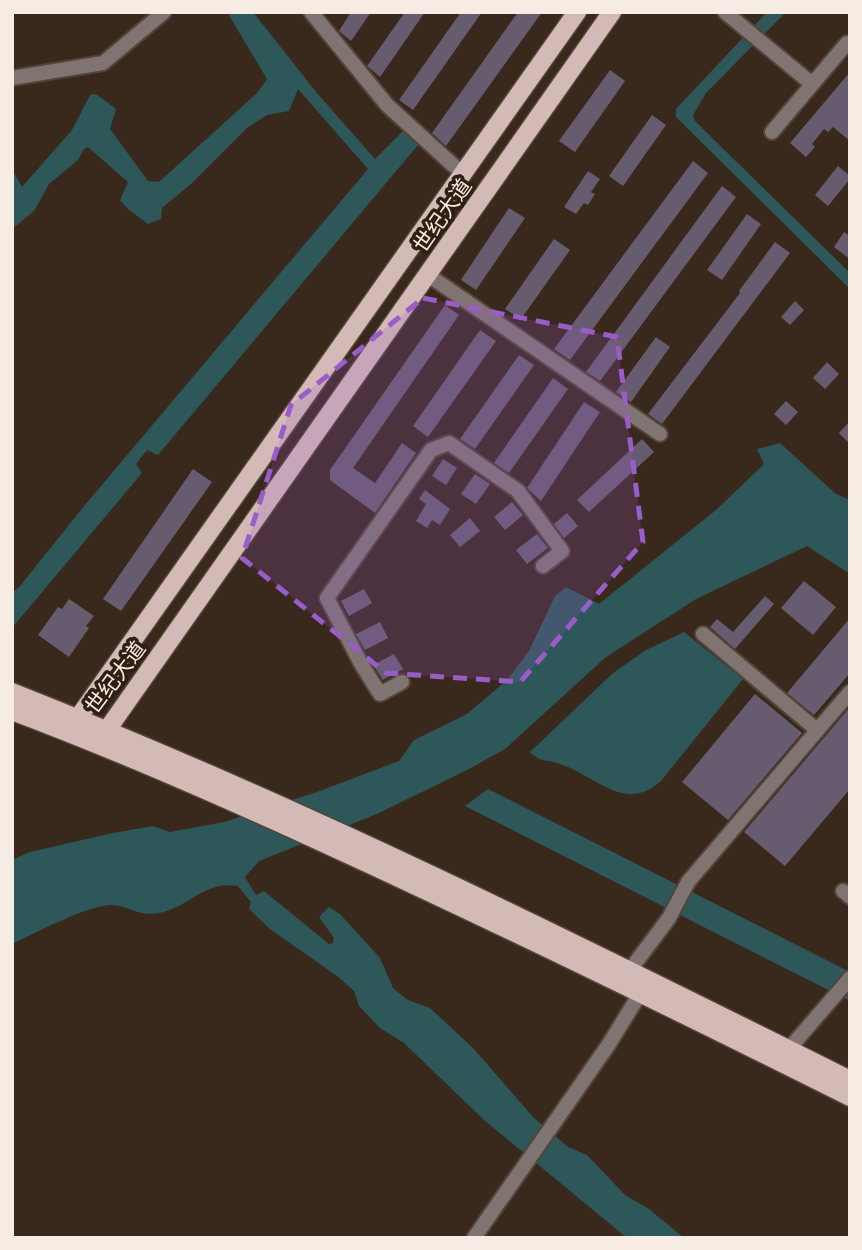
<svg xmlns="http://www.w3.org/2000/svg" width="862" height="1250" font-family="Mulish,'Noto Sans SC',sans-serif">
<rect width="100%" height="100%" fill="#39291c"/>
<path fill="#2d5759" d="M227 12H253L317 93 375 159 403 131 418 145 158 455 147 450 136 464 142 473 12 628V593L20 586 85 505 368 169 298 89 289 111 267 115 247 128 191 184 162 208 161 219 148 224 128 209 120 200 128 182 88 147 84 149 78 160 49 184 34 211 12 229V169L22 187 72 130 90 95 96 94 116 109 110 129 148 181 159 182 257 93 267 79Z
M767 12H786L706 93 693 115 695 121 850 273V289L676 117V109Z
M780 443 836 494 850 500V574L807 546 696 599 606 657 505 749 469 769 377 814 259 861 245 877 256 895 264 891 329 944 333 943 334 938 319 917 329 907 340 914 380 958 393 988 408 1000 430 1008 473 1048 533 1117 568 1147 587 1155 625 1195 649 1209 684 1238H627L484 1120 404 1043 380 1028 359 1006 354 991 337 976 270 929 249 909 251 902 238 886C204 880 188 908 159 913 137 917 130 906 112 905 87 905 36 933 12 944V860L30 852 113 833 153 826 170 832 224 822 317 792 399 761 414 740 467 714 507 680 529 651 555 596 566 587 599 604 716 510 764 464 757 449Z
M684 632 743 679 661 781C625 814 595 775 560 764 546 759 541 763 530 752L613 673 646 650Z
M488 789 850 972V1001L465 806Z"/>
<path fill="#675c6f" d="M351 12H371L351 41 339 31Z
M405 12H425L380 77 367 66Z
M461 12H482L413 110 399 100Z
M518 12H542L446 146 432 133Z
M610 70 625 81 575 152 559 141Z
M850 72V141L833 127 828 132 824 129 812 144 815 147 806 157 790 143Z
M652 115 666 125 623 186 609 176Z
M693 161 708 173 570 360 554 349Z
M838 166 850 176V179L828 206 815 195Z
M588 171 600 179 591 192 595 194 588 205 584 203 576 214 564 207Z
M722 186 736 197 600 381 586 372Z
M509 208 525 218 476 290 461 280Z
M747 214 761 224 722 280 707 270Z
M844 232 850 236V259L834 247Z
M554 239 570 250 521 319 505 309Z
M775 242 790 253 662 424 648 414 740 293 739 291Z
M795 301 804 310 790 325 781 317Z
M445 305 459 315 353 468 375 483 402 443 416 453 375 513 330 480V470Z
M480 330 496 341 428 437 413 426Z
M656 337 670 347 631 402 616 392Z
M519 355 534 365 475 449 460 439Z
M827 362 839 374 825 389 813 378Z
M553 378 568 389 509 473 494 463Z
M786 401 798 412 786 425 774 414Z
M584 402 600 412 541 501 527 488Z
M850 421V444L839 433Z
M642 439 654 452 589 512 577 500Z
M443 459 457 468 446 485 432 476Z
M193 469 212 482 121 611 103 599Z
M475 474 490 484 476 504 461 494Z
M425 490 450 509 440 525 432 520 427 528 416 521 426 504 419 499Z
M512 502 523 515 505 530 494 517Z
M567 513 578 526 564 538 554 524Z
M470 518 480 531 460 547 450 535Z
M537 534 548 548 527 564 516 550Z
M804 581 836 607 813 635 781 608Z
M364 589 372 603 349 616 341 601Z
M765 596 774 604 735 649 710 627 717 619 733 632Z
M69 599 94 616 86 626 89 628 69 657 38 635 58 607 62 609Z
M850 618V673L814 715 787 693Z
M380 622 388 638 365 650 356 634Z
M394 654 403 669 383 680 373 665Z
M755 694 802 733 728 820 682 782Z
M850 707V789L785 866 744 832Z"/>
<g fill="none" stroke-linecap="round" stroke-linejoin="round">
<defs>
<path id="minor" d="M311 12 387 105 454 166
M725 12 812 84
M12 78 103 63 164 12
M772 132 847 43
M428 275 660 434
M703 634 817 730
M402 682 380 694 360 662 327 598 431 450 449 443 518 491 562 551 543 566
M843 891 850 897
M630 970 669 918 688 882 850 692
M789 1049 850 978
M474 1238 609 1044 641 992"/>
<path id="major" d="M577 12 78 718 86 739 107 730 612 12
M12 692C299 805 574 942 850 1080
M12 711C150 763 283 824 416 886 561 954 706 1025 850 1097"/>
</defs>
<use href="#minor" stroke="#544438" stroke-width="18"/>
<use href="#major" stroke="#544438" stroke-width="21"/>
<use href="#minor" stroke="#7f7472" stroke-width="14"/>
<use href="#major" stroke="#d3bab7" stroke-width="18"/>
</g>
<path fill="#9a5cc8" fill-opacity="0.2" stroke="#9a5cc8" stroke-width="5" stroke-dasharray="14 9" stroke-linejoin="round" d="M423 298 617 337 643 542 520 682 386 673 242 558 291 405Z"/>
<g text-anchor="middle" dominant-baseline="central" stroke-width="7" stroke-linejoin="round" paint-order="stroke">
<g font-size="21" fill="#f7ece4" stroke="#2f1f12">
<text transform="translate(442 215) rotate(-55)">世纪大道</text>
<text transform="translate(115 677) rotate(-53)">世纪大道</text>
</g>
</g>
<rect width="862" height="1250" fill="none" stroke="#f7ece4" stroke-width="28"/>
</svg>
